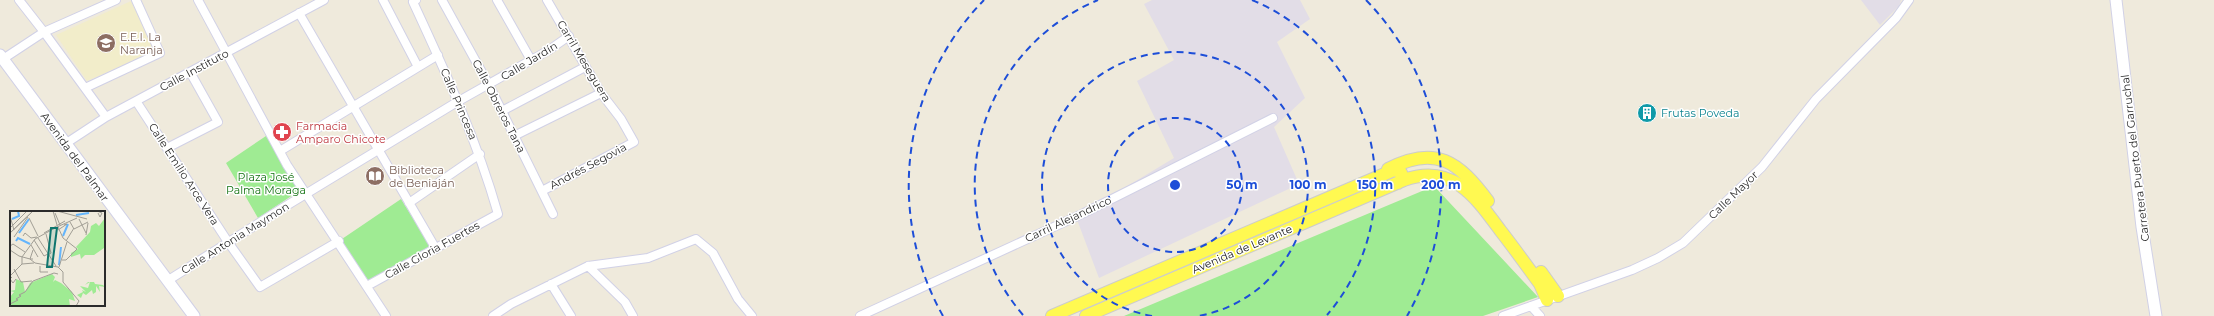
<svg xmlns="http://www.w3.org/2000/svg" width="2214" height="316" font-family="Montserrat,sans-serif">
<rect width="100%" height="100%" fill="#efeadc"/>
<path fill="#e2dde7" d="M1152 0H1300L1310 19 1277 42 1305 98 1274 127 1299 184 1099 278 1076 217 1174 158 1137 81 1174 60 1144 4Z
M1861 0H1901L1899 6 1880 25Z"/>
<path fill="#f2edca" d="M131 1 155 51 87 81 56 35Z"/>
<path fill="#9feb93" d="M266 136 299 191 258 218 226 163Z
M1434 186 1538 297 1483 316H1124Z
M401 199 430 246 367 286 339 241Z"/>
<g fill="none" stroke-linecap="round" stroke-linejoin="round">
<defs>
<path id="street" d="M19 0 44 32 106 117
M198 0 287 165 386 316
M383 0 418 67
M442 0 489 85 553 214
M497 0 531 60
M299 13 436 249
M3 59 44 32 116 0
M85 88 160 53 136 0
M136 101 228 242 260 287 339 241
M502 111 585 67
M514 136 601 93
M65 144 106 117 324 0
M167 148 218 122 190 72
M280 151 438 55
M542 191 634 142 621 119 601 93 547 0
M409 203 480 154
M588 266 625 302 633 316
M167 281 281 209 457 102 549 50 569 36
M551 284 571 316
M367 286 498 214C477 140 445 71 413 2L416 0
M1531 306 1540 316
M493 316 511 304 588 266 648 258 696 239 713 253 738 299 752 316
M860 316 1082 214 1273 118
M1503 316 1632 270 1658 258 1683 243 1762 167 1816 99 1896 18 1909 0"/>
<path id="secondary" d="M2116 0 2142 227 2156 316
M0 55 194 316"/>
<path id="primary" d="M1388 169C1436 144 1459 162 1488 201
M1541 272 1558 296
M1052 316 1394 170 1400 171 1402 175 1401 180 1398 183
M1086 316 1404 180C1452 163 1475 196 1500 230 1514 248 1527 266 1540 284L1547 300"/>
</defs>
<use href="#street" stroke="#d1d1e6" stroke-width="10"/>
<use href="#secondary" stroke="#d1d1e6" stroke-width="13"/>
<use href="#primary" stroke="#ccc" stroke-width="14"/>
<use href="#street" stroke="#fff" stroke-width="8"/>
<use href="#secondary" stroke="#fff" stroke-width="11"/>
<use href="#primary" stroke="#fff951" stroke-width="12"/>
</g>
<g fill="none" stroke="#1d4ed8" stroke-width="2" stroke-dasharray="7 5">
<circle cx="1175" cy="185" r="67"/>
<path d="M1152 316A133 133 0 1 1 1198 316"/>
<path d="M1023 315A200 200 0 0 1 1098 0M1252 0A200 200 0 0 1 1327 315"/>
<path d="M943 316A266 266 0 0 1 984 0M1366 0A266 266 0 0 1 1407 316"/>
</g>
<defs>
<symbol id="school-disc" viewBox="-11 -11 22 22"><circle r="9.5" fill="#8d6e63" stroke="#fff"/><path d="M0-5L7-2L0 1L-7-2ZM-4 1L0 2.5L4 1V4Q0 6-4 4Z" fill="#fff"/></symbol>
<symbol id="building-disc" viewBox="-11 -11 22 22"><circle r="9.5" fill="#0f9aa8" stroke="#fff"/><path d="M-4-6H4V6H1V3H-1V6H-4ZM-2.5-4.3h1.7v1.8h-1.7ZM.8-4.3h1.7v1.8H.8ZM-2.5-1h1.7V.8h-1.7ZM.8-1h1.7V.8H.8Z" fill="#fff"/></symbol>
<symbol id="pharmacy-disc" viewBox="-11 -11 22 22"><circle r="9.5" fill="#e0444e" stroke="#fff"/><path d="M-2-6h4v4h4v4h-4v4h-4v-4h-4v-4h4Z" fill="#fff"/></symbol>
<symbol id="library-disc" viewBox="-11 -11 22 22"><circle r="9.5" fill="#8d6e63" stroke="#fff"/><path d="M-6-4Q-3-5.5-.7-3.5V5Q-3 3-6 4ZM6-4Q3-5.5 .7-3.5V5Q3 3 6 4Z" fill="#fff"/></symbol>
</defs>
<g fill-rule="evenodd">
<use href="#school-disc" x="95" y="32" width="22" height="22"/>
<use href="#building-disc" x="1636" y="102" width="22" height="22"/>
<use href="#pharmacy-disc" x="271" y="121" width="22" height="22"/>
<use href="#library-disc" x="364" y="165" width="22" height="22"/>
</g>
<g text-anchor="middle" dominant-baseline="central" stroke-width="3" stroke-linejoin="round" paint-order="stroke">
<g font-size="11" fill="#785e54" stroke="#fff" text-anchor="start">
<text x="120" y="37">E.E.I. La<tspan x="120" dy="13">Naranja</tspan></text>
<text x="389" y="170">Biblioteca<tspan x="389" dy="13">de Beniaján</tspan></text>
</g>
<g font-size="11" fill="#2b2b2b" stroke="#fff">
<text transform="translate(529 61) rotate(-31)">Calle Jardín</text>
<text transform="translate(584 61) rotate(59)">Carril Meseguera</text>
<text transform="translate(194 70) rotate(-28)">Calle Instituto</text>
<text transform="translate(459 104) rotate(67)">Calle Princesa</text>
<text transform="translate(499 106) rotate(63)">Calle Obreros Tana</text>
<text transform="translate(75 157) rotate(54)">Avenida del Palmar</text>
<text transform="translate(2135 158) rotate(-97)">Carretera Puerto del Garruchal</text>
<text transform="translate(588 166) rotate(-28)">Andrés Segovia</text>
<text transform="translate(184 174) rotate(57)">Calle Emilio Arce Vera</text>
<text transform="translate(1733 195) rotate(-44)">Calle Mayor</text>
<text transform="translate(1068 219) rotate(-25)">Carril Alejandrico</text>
<text transform="translate(235 238) rotate(-32)">Calle Antonia Maymon</text>
<text transform="translate(1242 249) rotate(-23)">Avenida de Levante</text>
<text transform="translate(432 250) rotate(-29)">Calle Gloria Fuertes</text>
</g>
<g font-size="11" fill="#0d838f" stroke="#fff" text-anchor="start">
<text x="1661" y="113">Frutas Poveda</text>
</g>
<g font-size="11" fill="#be3a42" stroke="#fff" text-anchor="start">
<text x="296" y="126">Farmacia<tspan x="296" dy="13">Amparo Chicote</tspan></text>
</g>
<g font-size="11" fill="#137212" stroke="#fff">
<text x="266" y="177">Plaza José<tspan x="266" dy="13">Palma Moraga</tspan></text>
</g>
</g>
<g transform="translate(10 211)">
<rect width="95" height="95" fill="#efeadc"/>
<path d="M95 7 94 37 84 44H75L71 48 70 43 61 46V42L68 38 66 36 80 21 81 15 86 12 89 15ZM42 63 45 66 43 71 45 69 51 72 62 81 65 90 59 88 60 95H0V86L4 81 0 80 5 79 6 68 13 71 15 81 20 72ZM80 71 75 74 78 71H84L85 73 93 74 95 76 89 75 90 81 86 75V81L83 83 82 79 76 84 73 82 71 87 67 84 73 81 72 79 76 81 70 75 78 77Z" fill="#9feb93"/>
<path fill="none" stroke="#64b5fc" stroke-width="2" d="M66 4 79 2M2 8 9 5 8 0M9 22 19 8M53 25 58 13M6 30 8 27 20 33M49 54 51 36"/>
<path fill="none" stroke="#a19e95" stroke-width="1" d="M43 0 47 14M47 0 77 8M87 0 92 2 90 6 88 2M45 2 50 14M0 5 4 19M19 7 28 25M69 8 76 22M60 11 64 18 78 11M47 16 67 7M48 16 53 27 67 38M0 17 16 1M48 19 57 13 54 14M0 22 23 0M0 22 23 0M34 22 55 10M36 23 41 42 38 44M76 24 78 12M13 25 15 22 21 27 27 26M4 26 18 6M28 27 46 55M24 29 34 45 38 43M56 30 64 17M21 34 28 46M0 35 3 33 15 41M0 39 9 45 20 48 25 52 48 56 53 61V71L69 90 66 95M23 39 20 48H23M12 46 25 28 47 16M52 49H56L67 38M12 53 24 52M30 55V61H38M49 56 57 31M4 58 11 71 22 70M0 65 12 53V46M2 66 0 68 3 72 6 68M0 93 8 89 6 88 11 85 9 84 15 81 23 70 44 62 48 63"/>
<path fill="#0f766e" fill-opacity="0.15" stroke="#0f766e" stroke-width="2" d="M41 17H47L42 56H37Z"/>
<rect width="95" height="95" fill="none" stroke="#2b2b2b" stroke-width="2"/>
</g>
<circle cx="1175" cy="185" r="6" fill="#1d4ed8" stroke="#fff" stroke-width="2"/>
<g font-size="12" text-anchor="middle" font-weight="bold" fill="#1d4ed8" stroke="#fff" stroke-width="3" stroke-linejoin="round" paint-order="stroke">
<text x="1242" y="189">50 m</text>
<text x="1308" y="189">100 m</text>
<text x="1375" y="189">150 m</text>
<text x="1441" y="189">200 m</text>
</g>
</svg>
